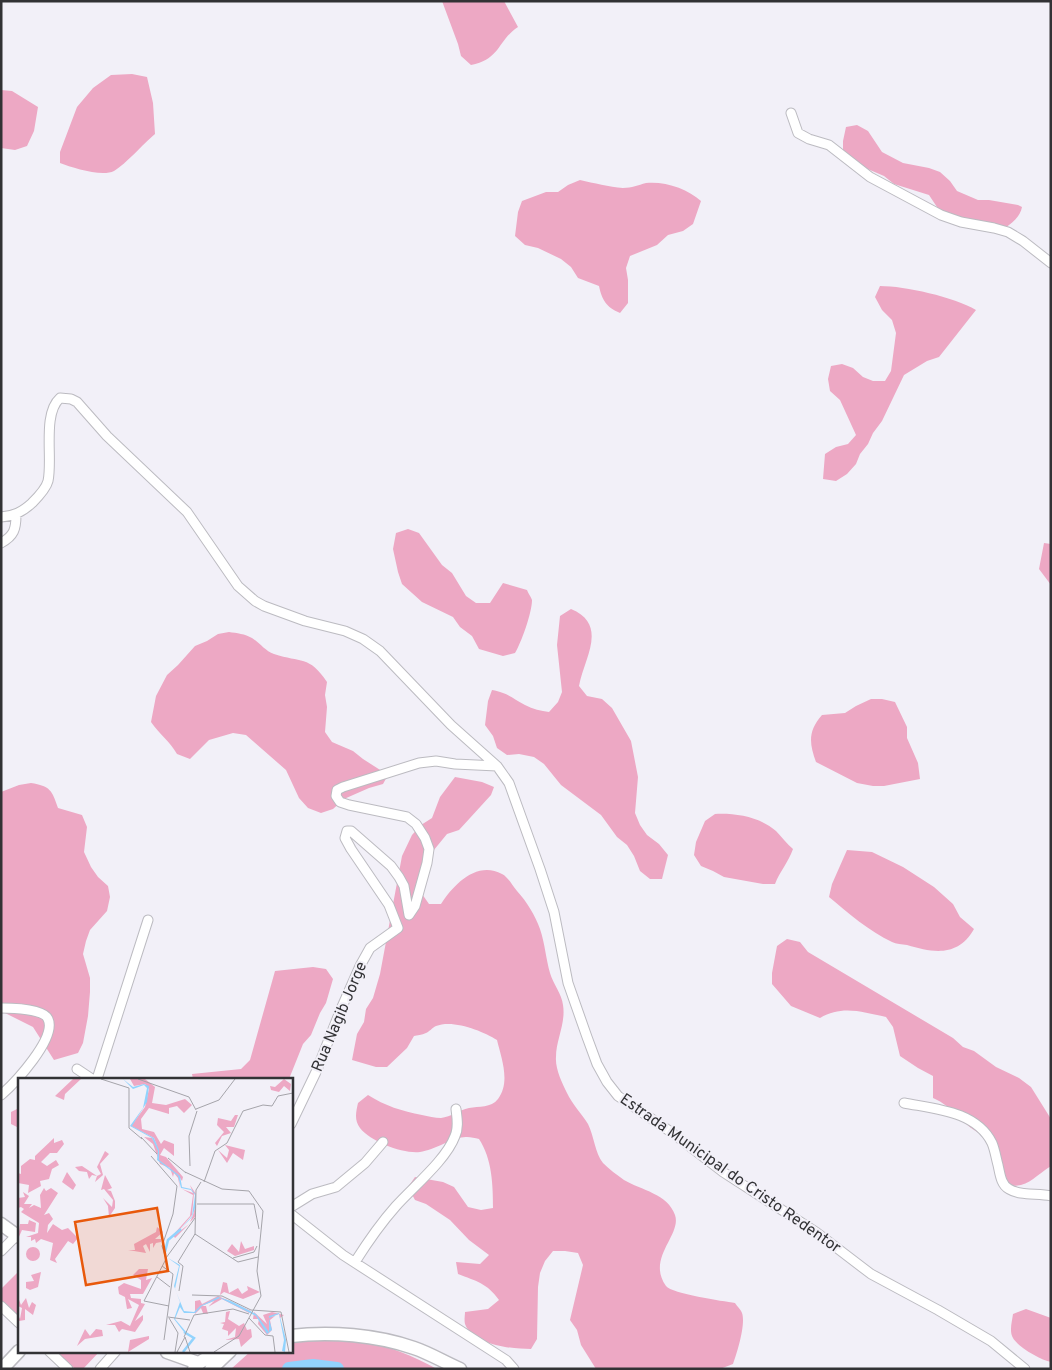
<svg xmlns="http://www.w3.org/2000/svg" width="1052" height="1370" font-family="Overpass,sans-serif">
<rect width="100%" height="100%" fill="#f2f0f8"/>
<path fill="#eda8c4" d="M442 1H504L518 27C497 41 501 59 471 65L461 56 458 44Z
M132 74 147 77 153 103 155 134C143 144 126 164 114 171 102 177 73 168 60 163V152L77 107 93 88 111 75Z
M1 90 12 91 38 107 34 131 27 146 15 150 1 148Z
M857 125 868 131 882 152 903 163 929 168 940 172 950 181 957 191 978 200H989L1018 205 1022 207C1020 217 1013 222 1005 228L943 216 929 195 894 184 884 176 863 167 843 152V141L846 127Z
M580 180C594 183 609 187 623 188 632 188 638 185 646 183 665 181 688 189 701 201L693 224 683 231 668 235 657 245 630 256 626 268 628 280V303L620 313C606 307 602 300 599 286L578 278 571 267 561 259 538 248 525 245 515 236 518 212 522 201 546 192H558L568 185Z
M880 286C905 286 954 297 976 310L939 357 927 361 904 375 882 421 873 433 868 444 860 454 856 464 847 474 836 481 823 479 825 454 836 447 848 444 856 435 840 400 830 391 828 379 831 366 842 364 853 368 863 377 873 381H885L891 371 896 333 892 320 882 310 875 297Z
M408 529 419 533 442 565 452 573 466 596 476 603H490L503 583 527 590C528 593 531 597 532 600 532 613 521 643 515 653L503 656 479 649 472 636 460 627 453 617 422 602 402 584 398 572 393 549 396 533Z
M1044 543 1051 544V585L1039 569Z
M571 609C609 625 584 658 579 686L587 696 602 699 612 708 631 741 638 777 635 813 640 825 647 835 659 844 668 855 662 879H650L640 871 634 856 627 845 617 837 601 815 561 785 544 764 534 757 519 754 507 755 497 748 493 736 485 725 488 701 492 690C508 693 512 698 525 705 533 709 541 711 549 712L558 702 562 692 557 645 560 616Z
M229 632C237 633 245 634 252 638 260 643 265 651 274 654 301 663 309 655 327 682L325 695 327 707 325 732 332 742 353 751 363 759 388 775 383 784 369 788 344 799 333 809 321 813 308 808 299 798 286 770 246 735 233 733 209 740 190 759 177 754C169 740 160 735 151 722L156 696 167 675 178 665 195 646 207 641 218 634Z
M871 699H882L895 702 907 727V738L918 763 920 779 884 786H873L857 783 816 762C809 743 808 731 822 715L845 713 856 706Z
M455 777 482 782 494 787 491 795 470 818 459 830 447 834 429 856 422 894 429 904H441C453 885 477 860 502 874 508 877 512 885 517 891 527 902 535 915 540 929 545 944 546 959 550 973 553 984 562 994 563 1005 566 1023 556 1040 556 1057 555 1068 562 1083 567 1093 572 1104 582 1114 588 1124 594 1136 595 1153 603 1163 609 1169 617 1175 624 1180 641 1190 668 1194 675 1215 682 1235 646 1258 666 1286 672 1294 723 1301 735 1303 737 1306 741 1310 742 1313 746 1324 737 1353 733 1364L720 1369H596L581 1345 577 1330 570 1320 583 1265 578 1253 565 1251H553L545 1261 540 1273 538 1287 537 1339 531 1349C511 1349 473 1345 465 1324 464 1320 465 1315 465 1312L488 1309 499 1300C487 1283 476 1281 458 1274L456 1262 480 1264 489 1255 469 1240 450 1220 426 1204 415 1200 408 1187 415 1177 443 1182 454 1187 468 1207 481 1210 493 1208C493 1184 492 1159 479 1139 475 1138 471 1137 467 1137 456 1136 434 1150 420 1152 403 1154 371 1142 360 1128 354 1120 356 1112 358 1103L368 1095C385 1106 402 1111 422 1115 428 1116 435 1118 441 1118 451 1117 459 1110 469 1108 479 1106 491 1108 498 1099 511 1082 501 1057 497 1040 483 1031 453 1019 436 1026 432 1028 429 1032 426 1033 422 1035 417 1035 414 1036L407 1048 387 1067H376L352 1060 357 1034 364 1022 366 1009 373 998 380 974 402 856 412 835 421 825 432 818 440 797Z
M31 783C50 786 52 790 58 808L82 815 87 827 84 852 91 867 98 877 108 886 110 897 107 911 90 930 86 941 83 954 90 978V992L88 1016 83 1043 78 1053 54 1060 33 1027 1 1011V792L19 785Z
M715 814C736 813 760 817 776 831 782 837 787 844 793 849 788 863 780 871 775 884H763L724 877 713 871 701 866 694 855 696 842 705 821Z
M847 850 872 852 903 867 934 887 953 904 960 917 974 929C958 957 934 953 907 945 902 944 896 944 892 942 870 932 847 912 829 897L832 884Z
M787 939 800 942 808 952 953 1038 963 1047 974 1051 996 1067 1019 1078 1031 1087 1051 1119V1166C1032 1178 1028 1189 1003 1185L985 1136C963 1127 953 1106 933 1098V1076L918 1068 900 1056 893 1027 886 1017C862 1012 842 1005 820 1018L791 1006 772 984V973L777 946Z
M313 967 326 969 333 979 326 1003 320 1013 311 1035 303 1044 289 1079H193L192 1074 241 1069 250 1060 275 971Z
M19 1108V1128L11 1124V1112Z
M19 1271V1319L1 1304V1289Z
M1026 1309 1051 1318V1362C1041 1360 1018 1347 1013 1338 1009 1331 1012 1322 1013 1314Z
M291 1339C314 1340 339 1338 361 1341 388 1345 413 1356 437 1369H231L251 1351H291Z
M56 1351H100L83 1369H75Z"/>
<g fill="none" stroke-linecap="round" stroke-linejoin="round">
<path stroke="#92d3fd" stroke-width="14" d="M289 1369 313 1366 337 1369"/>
<defs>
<path id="street" d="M791 113 798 133 809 139 829 145 870 177 941 215 961 222 994 228 1008 232 1023 241 1051 263
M1 517C14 516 22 512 32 503 38 497 46 489 48 481 53 459 42 414 60 398L71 399 77 402 107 436 187 512 238 586 255 601 264 606 305 621 345 631 363 639 380 651 451 725 497 766 509 783 540 869 554 912 568 983 587 1037 597 1064 607 1082 618 1096 671 1132 723 1172 816 1232 871 1274 938 1310 991 1341 1025 1369
M1 543C14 536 16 529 16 515
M1 1008C12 1008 44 1009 48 1019 57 1038 15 1083 1 1095
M77 1069 92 1079
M97 1079 148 920
M904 1103C935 1109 976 1111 992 1143 995 1150 996 1158 998 1165 1000 1174 1001 1185 1009 1189 1020 1196 1038 1193 1051 1196
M291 1124 316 1072 341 1009 360 966 370 948 398 928 389 905 351 849 345 838 347 831H351L391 866 399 877 404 886 409 915 415 906 427 863 429 849 425 838 416 824 407 817 349 805 340 802 336 796 337 790 343 787 419 763 436 761 455 764 497 766
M291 1207 312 1194 336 1187 365 1163 383 1142
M291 1214 343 1255 506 1360 514 1369
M1 1251 19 1233
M355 1262C367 1243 380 1224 396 1206 414 1186 446 1160 455 1136 459 1127 457 1118 456 1109
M1 1306 19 1323
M49 1351 68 1369
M100 1369 116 1351"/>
<path id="secondary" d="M1 1224 19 1237
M291 1336C330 1331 377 1335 414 1348 429 1353 444 1362 460 1369
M167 1352 198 1363
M2 1369 19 1351
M194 1369C199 1360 215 1354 224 1351
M211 1369 230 1351"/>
</defs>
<use href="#street" stroke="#bcbbc1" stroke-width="11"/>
<use href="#secondary" stroke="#bcbbc1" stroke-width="15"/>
<use href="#street" stroke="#fff" stroke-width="9"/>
<use href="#secondary" stroke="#fff" stroke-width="12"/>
</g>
<g text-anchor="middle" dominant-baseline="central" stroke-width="4" stroke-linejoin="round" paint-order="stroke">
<g font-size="16" fill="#323235" stroke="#f2f0f8">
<text transform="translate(340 1017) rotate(-67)">Rua Nagib Jorge</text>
<text transform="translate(730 1174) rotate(35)">Estrada Municipal do Cristo Redentor</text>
</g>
</g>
<g transform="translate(18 1078)">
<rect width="275" height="275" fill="#f2f0f8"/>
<path d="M55 1H63L47 16 46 22 37 18ZM112 1H127L137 9 134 25 148 27 167 21 174 27 166 35 159 28 151 30V36L131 30 123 41 124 51 136 54 143 66 146 62 156 66V78L146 70 142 77 148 79 165 99 164 103 159 95 161 99 162 110 160 100 156 95 155 99 152 90 142 86 135 66 126 59 134 60 139 68 136 60 113 48 127 29 131 11 127 6 116 8ZM266 1 273 6 272 13 266 8 261 14 253 12 252 8 257 9ZM217 37H220L216 49H208L213 55 204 58 199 68 197 65 206 54 199 47 200 40 213 43ZM36 60V65L44 62 46 66 39 75H32L23 84 29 88 38 82 41 87 34 91 31 101 22 103 23 108 10 115 11 107 0 105V95L3 96V88L12 81 17 82V78ZM207 67 227 72 225 82 215 75 209 85 200 72 209 80 211 72ZM87 73 91 76 82 86 85 97 77 104 79 98 74 97 71 101 69 94 61 93 57 89 64 88 79 98 83 96 79 89ZM49 94 58 107 55 112 44 104ZM87 97 94 110 89 112 93 113 97 123V130L91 139 90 128 85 120 94 129 95 122 86 111 83 112ZM172 107 178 116V138L172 144 175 137 178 125V117L176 115 174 137 157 157 171 146 157 160 155 157 172 138 175 117 164 111 175 115ZM26 110 28 113 33 110 40 115 26 137 31 135 35 141 30 147 29 155 35 146 44 152 50 150 60 160 55 166 50 163 37 181 39 185 32 182 35 165 23 161 18 165 17 161 13 163V159H8L20 155 21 145 3 134 6 131 3 129 0 130V120L7 119 5 114 11 118 6 126H14L11 130 16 127 23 130 22 117ZM11 142 18 145 17 154 4 152 0 161 2 146H10ZM139 149 145 154 137 161H143V164L138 165 135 170V165L132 166V174L128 166 125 168 128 175 110 172H117L116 166 138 154ZM223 163 227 171 236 168V172L217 178 209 173 214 166 221 174ZM8 176a7 7 0 1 1 14 0a7 7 0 1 1-14 0ZM121 191H130L128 202 134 200 125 216H112L113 220 123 221V225L127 226 117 243 125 237V242L117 254 104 251 101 254 97 247H88L103 243 112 248 121 227 110 221 114 230 109 231 107 219 101 216 100 209 106 205 123 211V202L115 197ZM23 194 20 209 12 212 8 210V204L16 203 13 197ZM205 204 209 205 211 215 220 210 224 216 230 212 229 208 242 214 225 221 206 214 202 217ZM200 218 207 221 233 233 231 235 204 221 190 229 196 223 183 228H188L190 236 185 235 183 230 177 236V223L182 222 184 226ZM0 219 3 227 8 220 11 230 14 224 18 227 15 237 7 231V242L1 243 0 251V237L2 241 4 230 0 228ZM212 233 210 241 221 248 226 245 229 252 233 251 234 259 223 269 221 261 207 262 217 259 218 250 210 258V253L204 251 206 246 202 245 207 244 208 234ZM236 234 249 246 245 237 254 234 266 237 262 240 261 236 250 239 257 238 252 242 254 252 249 257 240 246 241 241H235ZM67 251 72 258 78 251 84 252 85 258 67 261 59 268ZM131 258V261L110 274 112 262Z" fill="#eda8c4"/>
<path d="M105 1 115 9 126 6 131 8 129 24 114 48 136 60 141 72V82L162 98 164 109 173 111 178 117 177 130 174 139 161 153 174 138 177 117 173 112 163 110 160 98 139 82 140 73 134 60 112 48 125 30 129 10 126 7 115 11ZM150 180 162 187 157 211 166 233 176 234 182 228 200 219 213 223 238 236 251 254V238L261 235 268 262 267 274 264 273 266 262 261 236 251 240 254 252 249 256 238 238 202 220 184 228 177 235H166L162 229 157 241 169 255 166 254 156 241 162 224 156 208 161 188Z" fill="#92d3fd"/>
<path fill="none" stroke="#92d3fd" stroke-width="2.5" d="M147 174 150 162 163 151M165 274 176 260 166 254"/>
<path fill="none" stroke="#a5a4aa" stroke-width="1" d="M83 1 111 10V50L124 61M120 1 171 19 178 32M178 31 201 22 217 1M171 58 172 88M171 58 179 33M123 59 139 76M133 78 159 108 155 136 144 168 148 181M150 80 168 95M167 94 204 111 231 113 245 133 239 193 243 218 221 258 196 274M186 104 197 73 209 65 225 33 245 27 254 28 260 18 275 15M179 126H236L241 151M177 157 178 112 183 104M148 180 177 140M215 180 236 174 239 168M148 181 126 223 151 228M144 188 155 196 146 262M139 199 152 209M161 213 165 188 160 184 177 156 220 184 240 179M174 217 204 218 233 232 263 234 271 274M150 239 172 242M151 240 160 255 157 274M231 240 247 257 255 258 257 274M166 259 176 237 215 231 231 236M167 259 172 274M159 274 167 259"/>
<path fill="#e8590c" fill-opacity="0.15" stroke="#e8590c" stroke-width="2.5" d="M139 130 150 193 68 207 57 144Z"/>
<rect width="275" height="275" fill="none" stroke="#323235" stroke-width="2.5"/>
</g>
<rect width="1052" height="1370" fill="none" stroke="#323235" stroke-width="5"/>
</svg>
